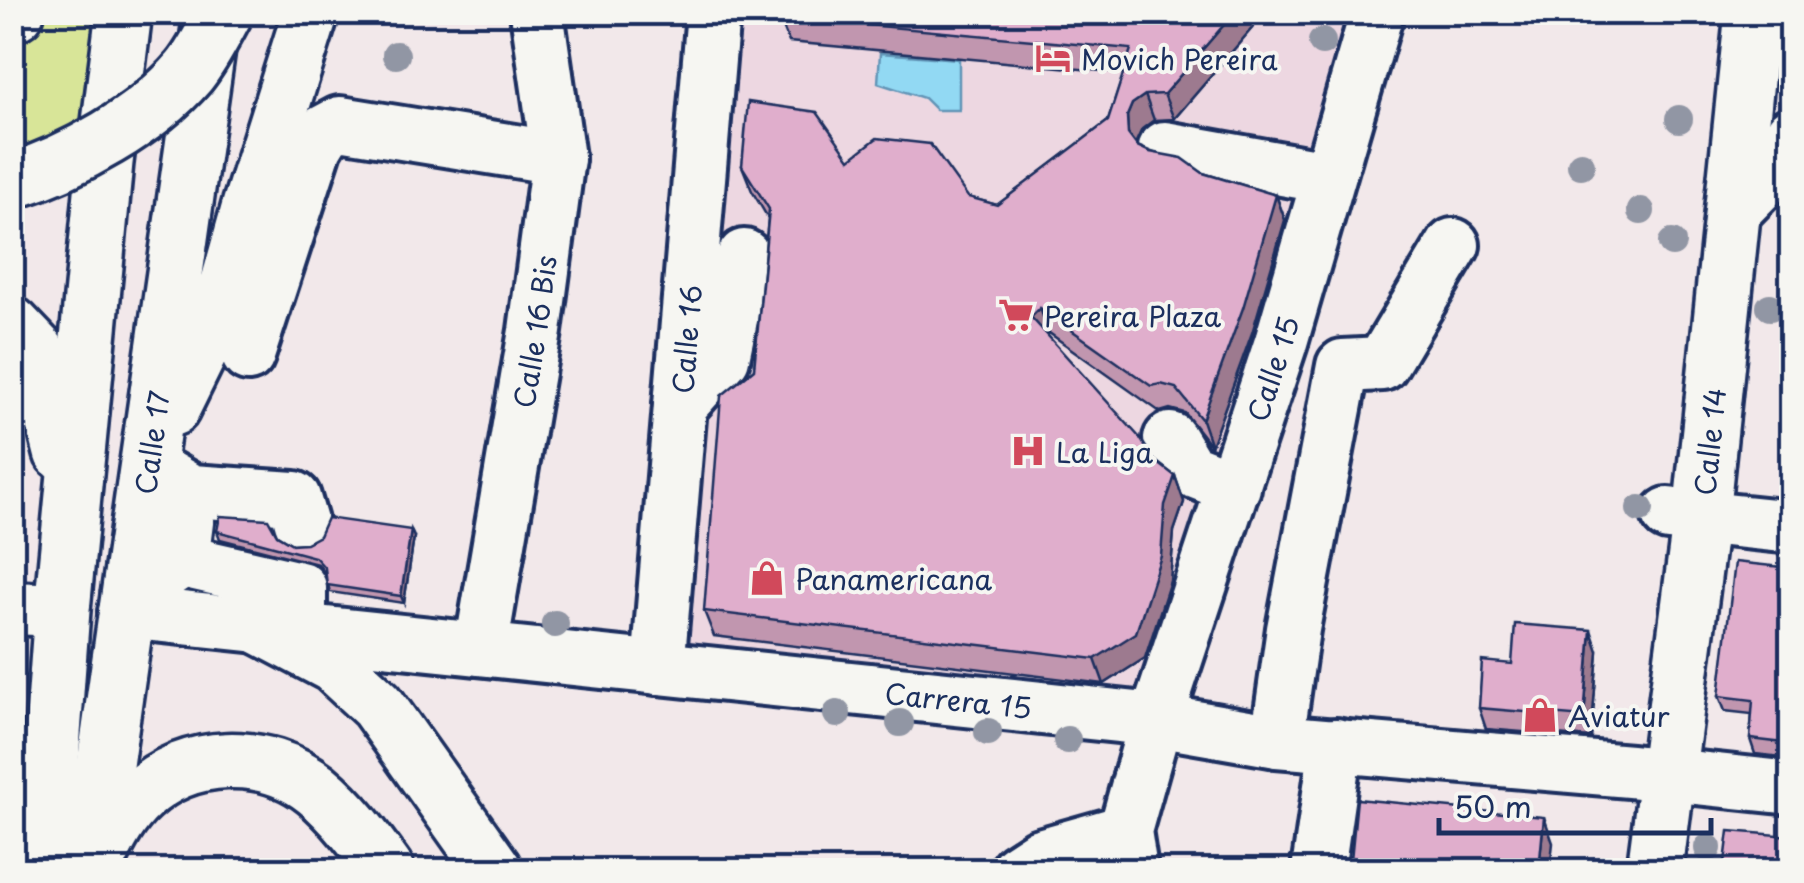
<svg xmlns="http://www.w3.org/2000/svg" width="1804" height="883" font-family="'Playpen Sans',sans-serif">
<rect width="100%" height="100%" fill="#f2e8ea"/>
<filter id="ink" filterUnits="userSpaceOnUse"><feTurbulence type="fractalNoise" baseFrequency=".01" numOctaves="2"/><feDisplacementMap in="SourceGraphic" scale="20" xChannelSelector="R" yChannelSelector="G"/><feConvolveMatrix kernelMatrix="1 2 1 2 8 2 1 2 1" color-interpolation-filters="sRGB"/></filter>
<g filter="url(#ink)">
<path fill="#edd7e1" d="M713 13H1377L1156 720 658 668Z"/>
<path fill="#d8e598" stroke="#7a8a7b" stroke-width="2.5" d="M12 13H122L107 136 12 179Z"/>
<path fill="#92d9f3" stroke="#6295b7" stroke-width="2.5" d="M880 53 959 59V110H936L924 98 878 83Z"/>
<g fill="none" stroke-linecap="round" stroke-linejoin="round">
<defs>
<g id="minor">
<path d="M1165 148 1327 177"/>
<path d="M1732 213 1778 166 1792 133"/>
<path d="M248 355 316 146 325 131 340 123 558 158"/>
<path d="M680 406 723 358 744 256"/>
<path d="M1170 439 1188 469 1234 487"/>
<path d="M191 491 294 498 301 522"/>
<path d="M1668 514 1792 527"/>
<path d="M182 561 300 588V630"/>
<path d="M128 597 182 561 191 491 148 466"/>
<path d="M12 608 62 610"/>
<path id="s1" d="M125 612 1156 720 1277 741 1630 771 1792 788"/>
<path id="s2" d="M481 649 535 331 558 158 537 12"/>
<path id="s3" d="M658 668 713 12"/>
<path d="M1277 741 1293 629 1343 366 1382 364 1453 245"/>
<path d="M1017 870 1040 855 1125 831"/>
<path id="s4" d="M1131 870 1125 831 1156 720 1281 342 1377 12"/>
<path d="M1318 870 1336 745"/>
</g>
<g id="major">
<path d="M12 14 16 12"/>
<path d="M12 325 36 350 62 452"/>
<path d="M172 408 223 304 250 206 311 12"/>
<path d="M256 624 334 665 377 705 494 870"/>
<path d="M98 859C109 836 121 813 140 796 188 751 265 749 316 789 344 812 366 842 386 870"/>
<path d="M43 870 62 610 105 162 124 12"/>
<path id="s5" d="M90 870 210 27"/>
<path id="s6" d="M1655 870 1701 516 1753 12"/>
</g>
</defs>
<use href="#minor" stroke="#1b2f5e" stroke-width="60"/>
<use href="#major" stroke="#1b2f5e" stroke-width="62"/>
<use href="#minor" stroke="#f6f6f2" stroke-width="52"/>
<use href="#major" stroke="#f6f6f2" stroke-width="55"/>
<defs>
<path id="major-bridge" d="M12 181C73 162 147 121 189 72 203 55 214 32 225 12"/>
</defs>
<use href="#major-bridge" stroke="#1b2f5e" stroke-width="62" stroke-linecap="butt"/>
<use href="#major-bridge" stroke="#f6f6f2" stroke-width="55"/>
</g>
<g fill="#9196a4">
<circle cx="1322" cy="42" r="14"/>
<circle cx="396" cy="55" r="14"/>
<circle cx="1679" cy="119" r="14"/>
<circle cx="1581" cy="165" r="14"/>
<circle cx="1641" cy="211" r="14"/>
<circle cx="1672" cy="243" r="14"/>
<circle cx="1770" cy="307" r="14"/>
<circle cx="1640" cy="509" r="14"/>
<circle cx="555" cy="624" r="14"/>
<circle cx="837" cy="714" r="14"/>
<circle cx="900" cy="723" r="14"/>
<circle cx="988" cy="732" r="14"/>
<circle cx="1067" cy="740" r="14"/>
<circle cx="1708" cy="848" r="14"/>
</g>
<path fill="#c196af" stroke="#1b2f5e" stroke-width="2.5" d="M1266 12 1174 119 1154 120 1142 129 1136 142 1137 146 1203 173 1276 195 1285 220 1252 333 1211 446 1185 413 1170 409 1160 412 1049 333 1047 335 1154 460 1175 476 1184 502 1174 531 1170 581 1145 658 1104 684 714 636 704 611 754 369 768 218 752 191 742 166 850 159 968 197 997 205 1108 121 1124 73 789 42 779 17Z
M1792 380V485L1785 484 1782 476Z
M217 531 277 535 292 544 414 537 404 603 330 592 325 573 318 564 220 539Z
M1792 568V758L1755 754 1750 739 1752 714 1725 711 1719 696Z
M1598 651 1591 738 1486 729 1479 708 1512 664Z"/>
<path fill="#9d7a8f" stroke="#1b2f5e" stroke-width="2.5" d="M1235 12H1266L1174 119 1164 94Z
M1145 95 1154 120 1142 129 1136 142 1137 159 1128 134 1127 116 1132 104Z
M1276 195 1285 220 1252 333 1211 446 1202 420Z
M1040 308 1049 333 1041 342 1031 317Z
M1175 476 1184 502 1174 531 1170 581 1145 658 1104 684 1095 659Z
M411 530 414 537 404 603 401 596Z
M1591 630 1598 651 1591 738 1584 717Z
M1544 817 1553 843 1550 870H1539Z"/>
<path fill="#e0aecc" stroke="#1b2f5e" stroke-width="2.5" d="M780 12H1235L1164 94 1145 95 1132 104 1127 116 1128 134 1137 146 1150 152 1182 158 1203 173 1276 195 1243 308 1202 420 1176 388 1161 384 1151 386 1040 308 1031 317 1140 438 1154 460 1175 476 1165 505 1161 556 1136 633 1095 659 704 611 721 396 754 369 769 209 742 166 748 102 817 112 850 159 877 138 930 144 968 197 997 205 1108 121 1131 49 779 17Z
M1792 380V478L1782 476Z
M220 516 268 519 277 535 292 544 306 543 319 536 327 518 411 530 401 596 327 585 325 568 315 557 217 531Z
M1735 562 1792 568V744L1750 739 1753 700 1719 696Z
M1515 624 1591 630 1584 717 1479 708 1482 661 1512 664Z
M1357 799 1544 817 1539 870H1350Z
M1729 831 1792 836V870H1724Z"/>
</g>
<defs>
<symbol id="hotel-bare" viewBox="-9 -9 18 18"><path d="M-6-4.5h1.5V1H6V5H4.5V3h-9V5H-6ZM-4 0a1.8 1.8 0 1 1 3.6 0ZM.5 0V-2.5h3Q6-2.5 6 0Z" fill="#d1495b" stroke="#f6f6f2" stroke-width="2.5" paint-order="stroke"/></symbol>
<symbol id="supermarket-bare" viewBox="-9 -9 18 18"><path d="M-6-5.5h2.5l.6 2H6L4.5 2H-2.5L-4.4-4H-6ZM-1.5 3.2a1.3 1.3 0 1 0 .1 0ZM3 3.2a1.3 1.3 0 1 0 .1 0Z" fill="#d1495b" stroke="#f6f6f2" stroke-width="2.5" paint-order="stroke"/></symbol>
<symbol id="hospital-bare" viewBox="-9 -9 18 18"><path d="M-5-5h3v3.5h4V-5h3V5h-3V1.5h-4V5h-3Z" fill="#d1495b" stroke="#f6f6f2" stroke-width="2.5" paint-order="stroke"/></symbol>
<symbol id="shop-bare" viewBox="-9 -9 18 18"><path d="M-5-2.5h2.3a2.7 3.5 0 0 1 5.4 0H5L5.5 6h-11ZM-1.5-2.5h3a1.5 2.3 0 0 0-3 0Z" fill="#d1495b" stroke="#f6f6f2" stroke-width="2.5" paint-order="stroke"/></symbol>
</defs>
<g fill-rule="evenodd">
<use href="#hotel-bare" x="1028" y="33" width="50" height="50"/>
<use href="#supermarket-bare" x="991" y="290" width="50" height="50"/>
<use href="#hospital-bare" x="1003" y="426" width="50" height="50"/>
<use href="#shop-bare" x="742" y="553" width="50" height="50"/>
<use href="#shop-bare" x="1515" y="690" width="50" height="50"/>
</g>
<g text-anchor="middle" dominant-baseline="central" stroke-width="8" stroke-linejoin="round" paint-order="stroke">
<g font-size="28" fill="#1b2f5e" stroke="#f6f6f2" text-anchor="start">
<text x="1081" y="58">Movich Pereira</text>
<text x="1044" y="315">Pereira Plaza</text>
<text x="1056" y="451">La Liga</text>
<text x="795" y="578">Panamericana</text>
<text x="1568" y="715">Aviatur</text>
</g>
<g font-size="28" fill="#1b2f5e" stroke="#f6f6f2">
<text stroke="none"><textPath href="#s2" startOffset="322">Calle 16 Bis</textPath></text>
<text stroke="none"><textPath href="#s3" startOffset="330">Calle 16</textPath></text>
<text stroke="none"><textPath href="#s4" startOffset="525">Calle 15</textPath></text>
<text stroke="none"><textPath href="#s5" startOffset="432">Calle 17</textPath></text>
<text stroke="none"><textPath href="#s6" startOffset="432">Calle 14</textPath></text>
<text stroke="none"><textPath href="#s1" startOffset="838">Carrera 15</textPath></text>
</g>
</g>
<rect width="1804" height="883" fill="none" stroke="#f6f6f2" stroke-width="50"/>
<rect x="25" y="25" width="1754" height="833" fill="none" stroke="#1b2f5e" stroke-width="4" filter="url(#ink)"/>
<path d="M1439 818v15h272v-15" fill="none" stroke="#1b2f5e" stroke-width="5"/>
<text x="1454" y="818" font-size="30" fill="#1b2f5e" stroke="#f6f6f2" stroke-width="8" paint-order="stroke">50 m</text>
</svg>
